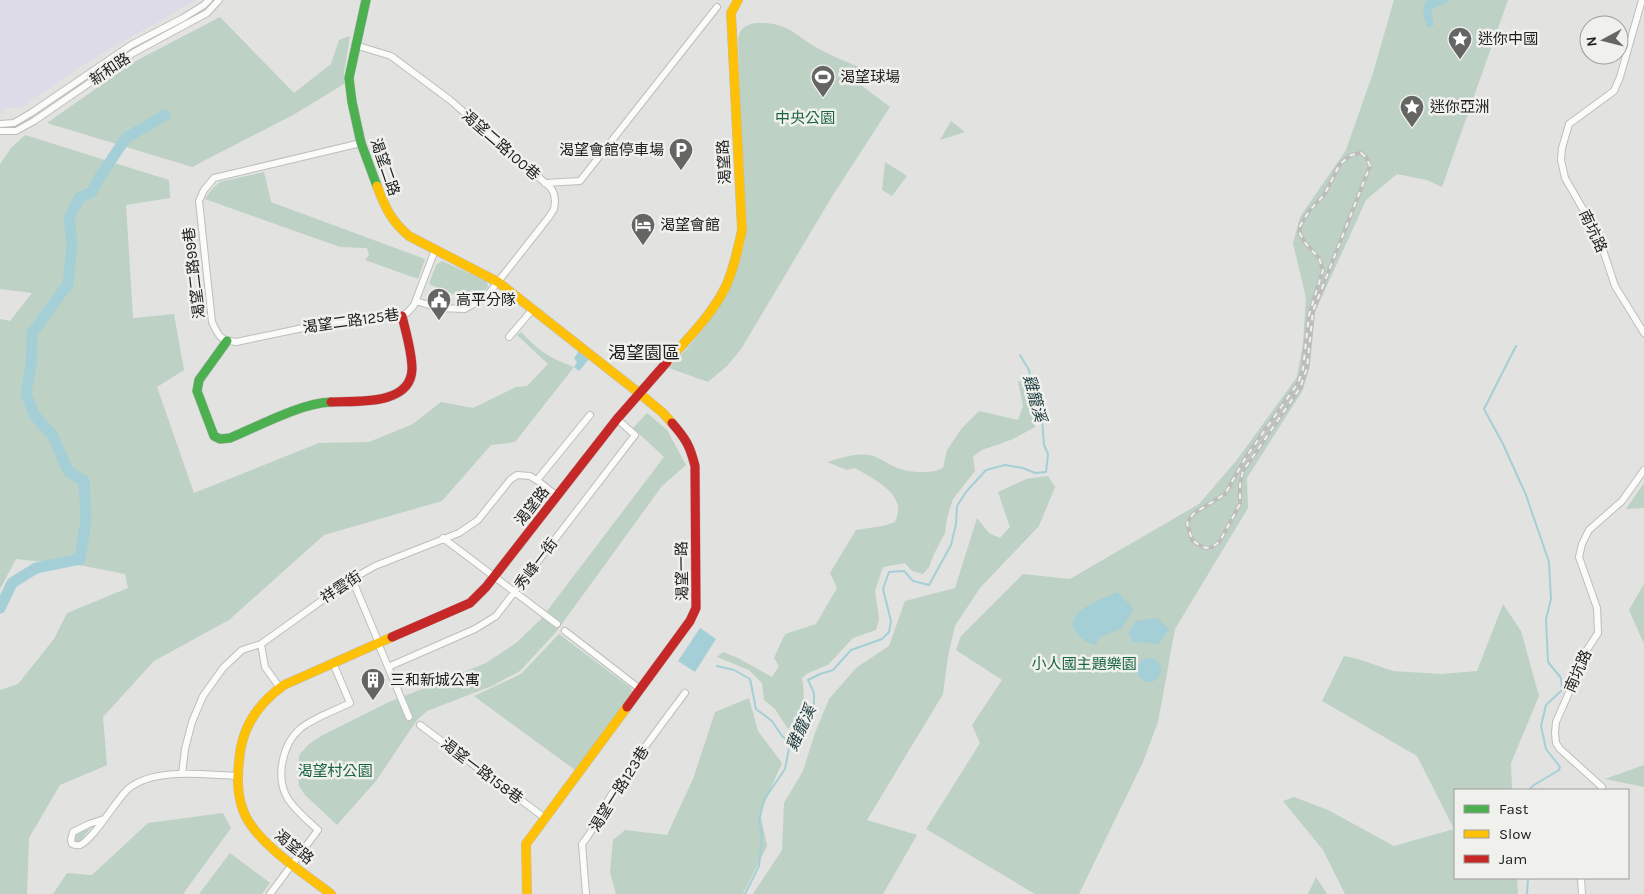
<svg xmlns="http://www.w3.org/2000/svg" width="1644" height="894" font-family="Karla,'Noto Sans TC',sans-serif">
<rect width="100%" height="100%" fill="#e2e2e1"/>
<path fill="#dddbe7" d="M0 0H196L94 58 20 108H4L0 115Z"/>
<path fill="#bdd1c4" d="M1394 0H1508L1442 187 1427 180 1397 174 1366 200 1315 312 1310 365 1303 390 1247 478 1248 508 1175 629 1158 722 1143 762 1079 894H1035L926 829 980 743 972 725 1002 680 956 650 961 636 1023 574 1070 579 1199 504 1236 461 1297 377 1303 343 1306 298 1293 243 1300 217 1346 150 1373 73Z
M220 17 294 93 331 64 339 40 350 36 344 73V84L293 115 192 167 47 123 134 62Z
M755 23C790 22 793 35 821 50 836 58 852 64 867 70L861 85 890 107 833 195 741 349 727 366 708 382 669 368C704 332 737 289 745 239L738 40C740 28 744 26 755 23Z
M951 121 965 132 940 140Z
M25 135 169 180 170 198 126 205 133 318 174 314 184 370 157 387 194 493 319 443 369 442 413 424 441 402 473 408 516 387 527 386 548 364 517 335 521 332C540 352 548 357 574 367L515 442 491 445 442 501 324 535 229 620 154 661 103 717 107 765 60 785 29 838 27 894H0V690L18 684 54 639 67 613 128 588 125 574 84 566 16 559 0 589V319L10 321 32 293 0 289V164L11 148Z
M885 162 907 176 892 196 882 190Z
M264 172 271 202 425 259 418 279 365 260 369 255 367 248 340 247 205 199 212 189 220 182Z
M442 261 487 281 488 287C471 306 448 292 429 284L436 265Z
M1018 381 1026 383 1035 427C1024 433 1014 439 1002 443 988 449 985 446 973 457L975 471 953 499 947 518 945 533 934 554 929 567 923 574 912 571 905 563 883 567 875 591 879 619 876 630 853 638 828 665 808 673 802 678C806 702 804 711 788 729L775 709 764 700 762 683 749 670 717 657 723 652 738 658 772 677 779 666 774 658 785 634 816 624 837 588 830 573 856 530 883 526 895 522C897 517 899 511 898 506 894 488 870 477 855 468L847 470 827 462C841 458 855 453 869 455 881 457 888 465 898 468 910 473 932 474 943 468L947 450 962 428 979 411 1018 420 1023 406Z
M647 413 667 430 686 465 662 486 556 632 520 671 492 686 427 711 417 720 376 781 337 825 305 795 299 786 297 765 300 754 309 744 323 735 387 703 486 663 516 643 541 619 664 457 633 428Z
M1048 476 1055 487 1039 526 980 588 955 626 948 656 943 694 867 820 917 835 883 894H753L782 850 784 803 803 771 815 733 829 699 856 668 889 646 905 601 955 588 977 518 989 533 1000 538 1010 527 998 492 1026 479Z
M1644 483V508L1626 509Z
M1644 584V644L1629 610Z
M1503 604 1521 631 1539 696 1511 763 1512 790H1455V878H1517L1518 894H1345L1323 850 1283 801 1294 797 1328 810 1394 846 1454 829 1417 756 1322 701 1344 656 1358 659 1393 671 1441 674 1477 671Z
M559 634 631 688 632 692 575 770 474 696 521 674Z
M749 698 758 731 782 763 760 813 767 846 743 894H616L610 872 613 840 625 830 667 835 693 779 715 712Z
M1644 765V787L1605 779Z
M223 813 231 828 183 894H53L67 873 92 875 148 823Z
M92 826 80 842 75 843 73 840C75 831 85 829 92 826Z
M230 853 270 883 262 894H199Z
M1316 877 1327 894H1308Z"/>
<path fill="#a5cfd6" d="M1427 0H1451L1431 10 1434 25 1428 28C1424 18 1420 10 1427 0Z
M579 351 589 359 579 371 574 367 577 362 574 358Z
M1118 592C1122 599 1131 603 1133 610L1122 628 1100 637 1095 645C1086 642 1082 640 1076 632 1061 612 1104 598 1118 592Z
M1157 618 1169 629 1159 644 1133 642 1128 633 1136 621Z
M700 628 716 639 695 672 678 661Z
M1137 670a12 12 0 1 1 24 0a12 12 0 1 1-24 0Z"/>
<g fill="none" stroke-linecap="round" stroke-linejoin="round">
<path stroke="#a5cfd6" stroke-width="2" d="M1516 346 1484 409 1503 444 1526 495 1549 562 1551 599 1546 619 1548 662 1561 678 1562 690 1546 705 1541 726 1546 749 1560 767 1559 770 1534 785 1529 790
M717 666 734 670 750 679 756 709 772 721 782 736 790 743
M745 894 759 866 762 836 759 821 764 800 785 769 790 743 814 704V693L808 680 820 674 833 670 851 650 882 639 889 632 891 621 883 589 889 572 904 571 913 581 929 585 951 545 956 524 957 506 966 492 986 470 1005 465 1023 468 1035 473 1046 472 1048 454 1044 445 1042 418 1033 396 1029 370 1020 355
M1527 894 1528 878"/>
<path stroke="#a5cfd6" stroke-width="11" d="M0 608 12 583 36 568 80 559 86 520 84 481 68 471 53 436 35 416 26 394 31 366 32 333 68 284 72 245 69 219 79 198 92 192 99 178 126 138 165 115"/>
<defs>
<path id="street" d="M1642 0 1620 77 1614 91 1569 124 1562 148 1561 160 1565 178 1598 235 1615 286 1644 333
M355 45 391 56 450 100 527 167 551 188 554 194 555 201 554 209 549 217 486 297 465 309 438 308 416 301
M0 124 14 123 31 113 131 45 183 18 204 5 209 0
M0 131H16L34 121 133 53 207 13 219 0
M361 143 214 178 204 190 199 201 212 322C219 336 219 340 236 342L303 328 402 316 408 312 414 305 435 250
M545 183 580 181 717 7
M509 337 533 309
M537 480 590 415
M443 538 557 624
M352 579 379 643
M565 631 640 689
M378 643 409 717
M261 644 265 667 280 688
M388 667 475 629 496 616 635 435 617 419
M420 725 545 818
M182 774 185 749 192 722 203 696 223 668 242 650 261 644 352 579 375 566 459 533 478 520 510 480 517 475 530 476 538 481 557 496
M1601 790 1602 787 1560 749 1556 743 1555 733 1556 722 1571 688 1579 662 1598 633 1597 608 1579 557 1582 544 1589 530 1622 501 1644 470
M104 819 89 824 73 832 71 840 72 844C75 845 76 846 80 845 93 840 116 800 128 789 154 767 205 775 237 776
M1581 878 1582 894
M270 894 318 830C307 820 296 811 288 799 275 778 282 744 301 728 315 717 334 711 350 703L333 663
M586 894 582 844C595 829 601 811 612 794 635 760 660 726 685 693"/>
<path id="fast" d="M366 0 349 78 352 102 361 143 377 186
M227 341 199 380 197 391 214 436 220 439 230 438C259 426 301 403 331 402"/>
<path id="slow" d="M377 186C385 207 391 221 409 236L498 282 639 393 663 413 672 423
M667 362C688 338 712 315 726 286 734 268 738 249 742 230L731 13 738 0
M331 894C305 874 261 846 246 817 236 797 237 775 240 753 244 724 260 702 284 685L392 637
M527 894 526 844 627 707"/>
<path id="jam" d="M331 402C356 401 411 406 412 369 412 352 406 333 402 316
M392 637 470 603 486 587 617 419 667 362
M627 707 690 621 696 608 695 466C690 446 686 439 672 423"/>
</defs>
<use href="#street" stroke="#bebebd" stroke-width="8"/>
<use href="#fast" stroke="#bebebd" stroke-width="10"/>
<use href="#slow" stroke="#bebebd" stroke-width="10"/>
<use href="#jam" stroke="#bebebd" stroke-width="10"/>
<use href="#street" stroke="#fbfbfa" stroke-width="6"/>
<use href="#fast" stroke="#4caf50" stroke-width="9"/>
<use href="#slow" stroke="#ffc107" stroke-width="9"/>
<use href="#jam" stroke="#c62828" stroke-width="9"/>
<defs>
<path id="rail" d="M1361 153 1366 157 1370 166 1313 311 1307 368 1300 388 1243 471 1240 485V504L1220 541 1212 547 1206 548 1199 545 1192 540 1187 523 1193 514 1225 494 1246 457 1298 383 1303 369 1309 315 1323 270 1319 258 1306 244 1300 234V226L1309 211 1324 195 1340 164 1351 155Z"/>
</defs>
<use href="#rail" stroke="#bcbcbb" stroke-width="4"/>
<use href="#rail" stroke="#f0f0ed" stroke-width="2" stroke-dasharray="5.5" stroke-linecap="butt"/>
</g>
<defs>
<symbol id="sight-pin" viewBox="-11 -11 22 30"><path d="M0 17L-7.5 6A9.5 9.5 0 1 1 7.5 6Z" fill="#656564" stroke="#f0f0ed"/><path d="M0-6L1.8-2.2L6-1.7L2.9 1.2L3.7 5.4L0 3.3L-3.7 5.4L-2.9 1.2L-6-1.7L-1.8-2.2Z" fill="#fff"/></symbol>
<symbol id="stadium-pin" viewBox="-11 -11 22 30"><path d="M0 17L-7.5 6A9.5 9.5 0 1 1 7.5 6Z" fill="#656564" stroke="#f0f0ed"/><path d="M0-5a6.5 5 0 1 0 0 10a6.5 5 0 1 0 0-10ZM-3.5-1.8h7v3.6h-7Z" fill="#fff"/></symbol>
<symbol id="parking-pin" viewBox="-11 -11 22 30"><path d="M0 17L-7.5 6A9.5 9.5 0 1 1 7.5 6Z" fill="#656564" stroke="#f0f0ed"/><path d="M-3.5-5.5H1a3.5 3.5 0 0 1 0 7H-1V5.5H-3.5ZM-1-3.4V-.6H.8a1.4 1.4 0 0 0 0-2.8Z" fill="#fff"/></symbol>
<symbol id="hotel-pin" viewBox="-11 -11 22 30"><path d="M0 17L-7.5 6A9.5 9.5 0 1 1 7.5 6Z" fill="#656564" stroke="#f0f0ed"/><path d="M-6-4.5h1.5V1H6V5H4.5V3h-9V5H-6ZM-4 0a1.8 1.8 0 1 1 3.6 0ZM.5 0V-2.5h3Q6-2.5 6 0Z" fill="#fff"/></symbol>
<symbol id="civic-pin" viewBox="-11 -11 22 30"><path d="M0 17L-7.5 6A9.5 9.5 0 1 1 7.5 6Z" fill="#656564" stroke="#f0f0ed"/><path d="M-.6-6.5H3V-4.5H.6V-3L4-1V1h2V6H-6V1h2V-1L-.6-3ZM-1.2 2.5V6h2.4V2.5Z" fill="#fff"/></symbol>
<symbol id="building-pin" viewBox="-11 -11 22 30"><path d="M0 17L-7.5 6A9.5 9.5 0 1 1 7.5 6Z" fill="#656564" stroke="#f0f0ed"/><path d="M-4-6H4V6H1V3H-1V6H-4ZM-2.5-4.3h1.7v1.8h-1.7ZM.8-4.3h1.7v1.8H.8ZM-2.5-1h1.7V.8h-1.7ZM.8-1h1.7V.8H.8Z" fill="#fff"/></symbol>
</defs>
<g fill-rule="evenodd">
<use href="#sight-pin" x="1446" y="25" width="28" height="38"/>
<use href="#stadium-pin" x="809" y="63" width="28" height="38"/>
<use href="#sight-pin" x="1398" y="93" width="28" height="38"/>
<use href="#parking-pin" x="667" y="136" width="28" height="38"/>
<use href="#hotel-pin" x="629" y="211" width="28" height="38"/>
<use href="#civic-pin" x="425" y="286" width="28" height="38"/>
<use href="#building-pin" x="359" y="666" width="28" height="38"/>
</g>
<g text-anchor="middle" dominant-baseline="central" stroke-width="5" stroke-linejoin="round" paint-order="stroke">
<g font-size="15" fill="#212120" stroke="#f0f0ed" text-anchor="start">
<text x="1478" y="39">迷你中國</text>
<text x="840" y="77">渴望球場</text>
<text x="1430" y="107">迷你亞洲</text>
<text x="664" y="150" text-anchor="end">渴望會館停車場</text>
<text x="660" y="225">渴望會館</text>
<text x="456" y="300">高平分隊</text>
<text x="390" y="680">三和新城公寓</text>
</g>
<g font-size="15" fill="#212120" stroke="#f0f0ed">
<text transform="translate(110 69) rotate(-34)">新和路</text>
<text transform="translate(501 145) rotate(41)">渴望二路100巷</text>
<text transform="translate(724 162) rotate(-93)">渴望路</text>
<text transform="translate(385 167) rotate(71)">渴望二路</text>
<text transform="translate(1593 231) rotate(65)">南坑路</text>
<text transform="translate(194 273) rotate(-97)">渴望二路99巷</text>
<text transform="translate(351 321) rotate(-8)">渴望二路125巷</text>
<text transform="translate(532 506) rotate(-52)">渴望路</text>
<text transform="translate(536 564) rotate(-53)">秀峰一街</text>
<text transform="translate(682 571) rotate(-91)">渴望一路</text>
<text transform="translate(341 587) rotate(-33)">祥雲街</text>
<text transform="translate(1578 671) rotate(-66)">南坑路</text>
<text transform="translate(482 771) rotate(37)">渴望一路158巷</text>
<text transform="translate(619 789) rotate(-58)">渴望一路123巷</text>
<text transform="translate(294 847) rotate(39)">渴望路</text>
</g>
<g font-size="15" fill="#196542" stroke="#f0f0ed">
<text x="805" y="118">中央公園</text>
<text x="1084" y="664">小人國主題樂園</text>
<text x="335" y="771">渴望村公園</text>
</g>
<g font-size="16" font-style="italic" fill="#17363b" stroke="#f0f0ed">
<text transform="translate(1035 398) rotate(75)">雞籠溪</text>
<text transform="translate(801 728) rotate(-65)">雞籠溪</text>
</g>
<g font-size="18" fill="#212120" stroke="#f0f0ed">
<text x="644" y="353">渴望園區</text>
</g>
</g>
<rect x="1454" y="789" width="175" height="90" fill="#f0f0ed" stroke="#9d9d9b"/>
<rect x="1464" y="805" width="25" height="8" fill="#4caf50" stroke="#9d9d9b"/>
<text x="1499" y="814" font-size="15" fill="#212120">Fast</text>
<rect x="1464" y="830" width="25" height="8" fill="#ffc107" stroke="#9d9d9b"/>
<text x="1499" y="839" font-size="15" fill="#212120">Slow</text>
<rect x="1464" y="855" width="25" height="8" fill="#c62828" stroke="#9d9d9b"/>
<text x="1499" y="864" font-size="15" fill="#212120">Jam</text>
<g transform="translate(1604 40) rotate(263)"><circle r="24" fill="#f0f0ed" stroke="#9d9d9b"/>
<path d="M0-4L9 19L0 12L-9 19Z" fill="#656564"/>
<text y="-8" font-size="14" font-weight="bold" text-anchor="middle" fill="#212120">N</text>
</g>
</svg>
